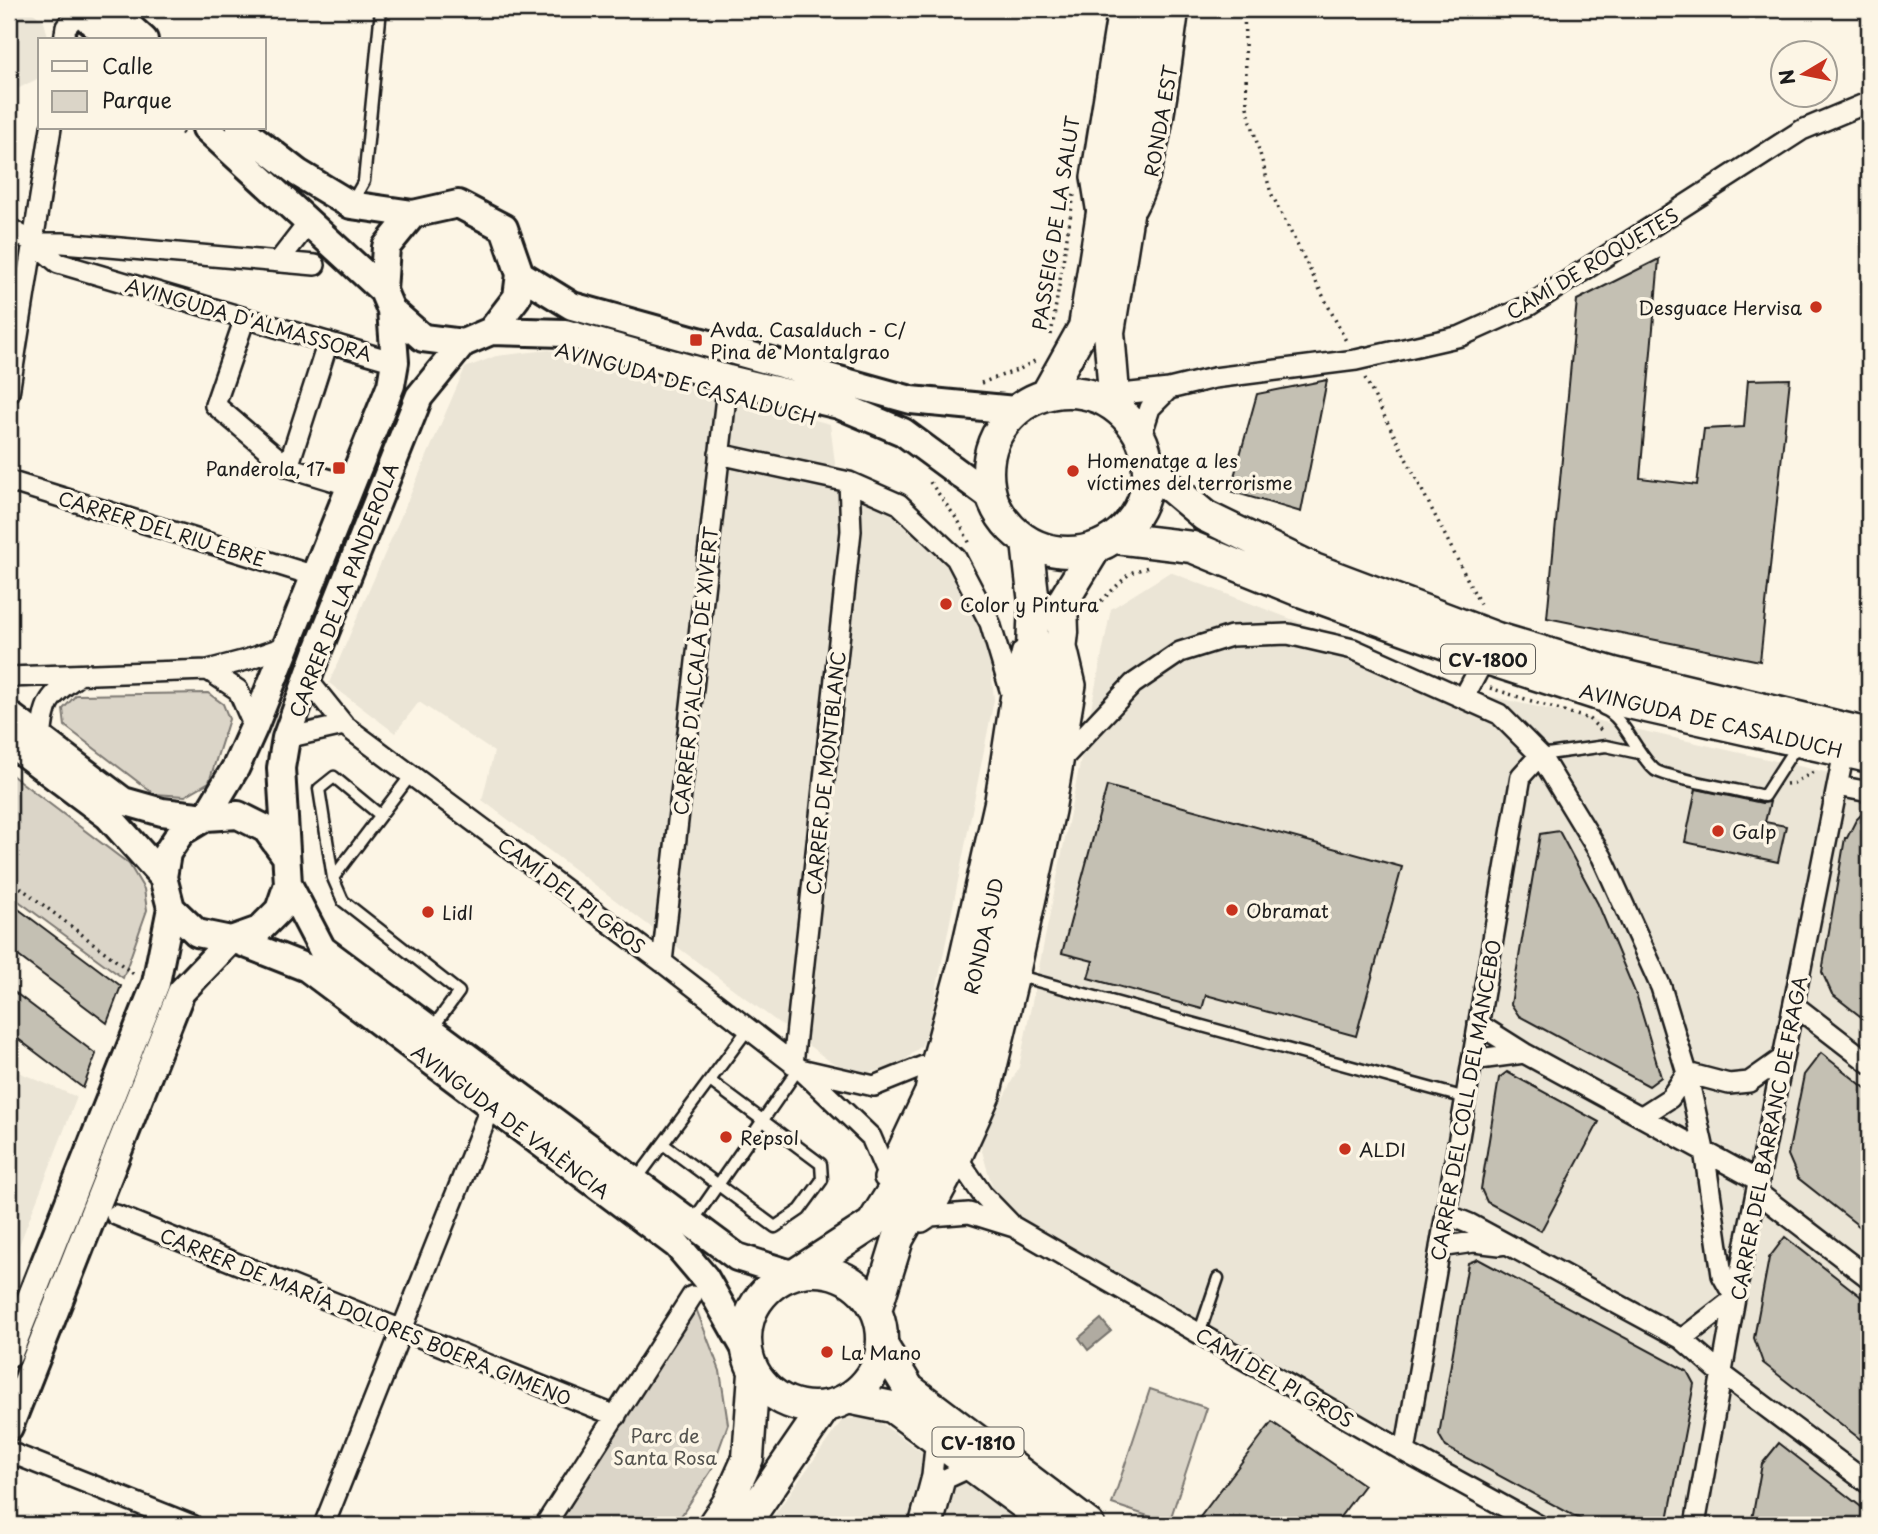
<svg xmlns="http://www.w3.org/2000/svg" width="1878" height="1534" font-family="'Playpen Sans',sans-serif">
<rect width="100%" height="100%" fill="#fcf5e5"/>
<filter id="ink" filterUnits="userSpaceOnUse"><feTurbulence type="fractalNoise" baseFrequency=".0143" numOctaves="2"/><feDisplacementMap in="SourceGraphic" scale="14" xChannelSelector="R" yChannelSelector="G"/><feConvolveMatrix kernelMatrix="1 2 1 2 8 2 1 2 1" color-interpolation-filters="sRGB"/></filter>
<g filter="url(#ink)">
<path fill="#ebe5d6" d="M9 9H29L44 22 48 36 47 40H40L39 78 9 93Z
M549 350 830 424 839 494 865 500 916 528 934 544 960 581 978 616 990 652 994 700 928 1032 921 1046 903 1062 883 1070 868 1072 848 1070 828 1060 482 800 494 752 419 702 395 733 329 683 465 368 496 356Z
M1170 572 1489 696 1869 782V1525H1528L998 1207 980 1144 1019 1067 1111 609Z
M9 1068 77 1097 9 1271Z
M872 1417 1026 1525H767L843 1419Z"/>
<path fill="#dbd5c8" stroke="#7c7872" stroke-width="2" d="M208 693 223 704 229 719 209 782 185 796 154 794 65 726 63 709 76 695Z
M9 773 129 864 144 889 147 910 123 978 9 894Z
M694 1303 720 1371 728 1424 711 1471 675 1525H556Z
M1150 1389 1207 1408 1169 1523 1112 1504Z"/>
<path fill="#b0aba1" stroke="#75726c" stroke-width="2" d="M1101 1319 1111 1331 1088 1350 1079 1338Z"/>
<path fill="#c4c0b3" stroke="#1c1c1c" stroke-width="2" d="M1659 259 1640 478 1697 485 1704 429 1744 427 1748 380 1790 379 1760 661 1547 618 1577 300Z
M1327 380 1301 512 1230 491 1257 394Z
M1107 786 1402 867 1356 1036 1206 995 1202 1009 1088 978 1093 961 1062 953Z
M1696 789 1762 803 1770 802 1765 822 1786 826 1778 862 1685 842Z
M1869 807V1023L1832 994 1822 972 1845 838H1847L1856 820Z
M1559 831 1598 904 1637 997 1661 1077 1649 1086 1519 1016 1511 1004 1540 834Z
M9 902 121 986 107 1023 9 949Z
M9 988 96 1054 83 1088 9 1032Z
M1821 1053 1869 1091V1234L1798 1178 1788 1155 1804 1075Z
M1507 1072 1599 1122 1541 1231 1487 1202 1481 1189 1499 1078Z
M1785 1237 1869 1303V1446L1763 1363 1754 1338 1769 1258Z
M1478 1259 1687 1371 1694 1384 1667 1525H1591L1446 1447 1439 1435 1468 1263Z
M1272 1422 1364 1485 1334 1525H1194Z
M1779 1443 1869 1513V1525H1751L1762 1464Z"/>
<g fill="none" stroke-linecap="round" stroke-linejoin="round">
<defs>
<path id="lane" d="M351 204 364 181 381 9
M1603 709C1623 715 1637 755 1655 770 1663 777 1747 792 1764 796L1791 754 1799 749
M1540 755 1606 746 1639 753
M411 775 333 878 343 901 459 992 431 1030
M333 878 319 789 334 777 380 815
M1019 976 1466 1098
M663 1144 775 1227 800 1210 822 1180 821 1164 710 1081
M636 1180 748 1029
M693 1221 799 1068
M1199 1334 1218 1278"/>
<path id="street" d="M64 40 66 27 80 11
M1096 208 1091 177 1118 9
M1136 209C1163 159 1170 67 1179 9
M9 228 34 243 58 263 395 362
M34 243H63L315 265
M278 262 309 222
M245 318 215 405 288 467 351 486
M9 393 51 128
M1116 406 1131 393 1169 389 1214 378 1356 360 1461 336 1530 305 1802 130 1869 102
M1141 436 1150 408 1169 389
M719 454 849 482 899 504 956 558 990 623 1011 693
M288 467 328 342
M9 481 315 576
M208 670 238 690 254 727
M9 677 208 670 246 660 287 646
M307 679 344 725 662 962 799 1068 871 1137 886 1172
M1464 697 1478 671
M286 738 344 725
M41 739C45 701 47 698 78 676
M1064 757 1133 684 1180 652 1231 636 1288 634 1353 649 1499 714 1540 755 1602 857 1661 987 1687 1073 1704 1150 1722 1275 1735 1298
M1838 786 1869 792
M662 962 728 379
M1794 1005 1869 1063
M1478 1024 1524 1053 1759 1181
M1472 1060 1524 1053
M793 1064 851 531 849 482
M800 1069 874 1086 931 1063
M1642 1116 1670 1098 1687 1073 1729 1084 1749 1082 1783 1058
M960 1162 982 1194 1010 1223
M884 1178 925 1091 931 1063 958 964 995 800 1011 694 1022 651
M1757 1192 1869 1278
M1446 1214 1470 1224 1682 1339 1722 1374 1869 1484
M116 1215 616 1416
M931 1216 969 1213 1014 1227 1405 1452 1538 1525
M922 1222 931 1216 960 1162 990 1096 1019 976 1055 811 1076 685 1068 651
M1440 1247 1474 1242 1500 1245
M1682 1339 1735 1298
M9 1452 192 1525
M1405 1452 1521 776 1540 755
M324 1525 491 1106
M545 1525 692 1296
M919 1525 932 1476 936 1438
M933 1525 945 1479 973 1466
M1695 1525 1735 1298 1844 752"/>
<path id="secondary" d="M77 9 111 40
M110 9 144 40
M206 128 383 291
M240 128 298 173 351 205 413 214
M458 204 504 228 520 274 517 297 491 331 463 343 423 338 391 310 383 291 386 247 413 214Z
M520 274 572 306 911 400 1015 410
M491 331 565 333 728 379 839 405 903 432 991 497
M9 715 123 801 162 812 206 817
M9 742 108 816 163 877
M206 817 236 767 254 727 391 385 395 362 391 310
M285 855 266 829 238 815 206 817 181 832 167 853 163 877 171 908 197 933 231 940 259 930 279 910 288 884 281 768 286 738 318 650 419 397 463 343
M288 884 322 949 737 1257 791 1274
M233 939 307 968 677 1245 705 1278 746 1350
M9 1353 156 983 171 908
M9 1427 181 992 231 940"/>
<path id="primary" d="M988 472a80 80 0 1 1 160 0a80 80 0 1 1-160 0Z
M1047 393 1084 327 1134 9
M1115 405 1109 332 1161 9
M1149 469 1205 516 1314 569 1497 638 1614 673 1869 734
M1116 538 1192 547 1300 591 1487 659 1611 699 1869 757
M800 1271 872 1224 920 1147 947 1092 1012 806 1030 694 1034 603 1027 542
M746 1339a68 68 0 1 1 136 0a68 68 0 1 1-136 0Z
M876 1310 898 1239 945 1155 971 1093 1002 973 1038 810 1056 694 1063 632 1062 603 1095 549
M882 1345 909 1389 1089 1525
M848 1398 892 1407 1052 1525
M713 1525 728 1503 748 1458 754 1373
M744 1525 825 1407"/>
</defs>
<use href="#lane" stroke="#1c1c1c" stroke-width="15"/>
<use href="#street" stroke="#1c1c1c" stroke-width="24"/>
<use href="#secondary" stroke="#1c1c1c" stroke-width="32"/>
<use href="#primary" stroke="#1c1c1c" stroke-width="35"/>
<path stroke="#1c1c1c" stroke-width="3.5" stroke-dasharray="2 5" stroke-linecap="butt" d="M1244 9 1247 107 1271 193 1347 343
M176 128 184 135
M1051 335 1074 194
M1365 378 1482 608
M981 383 1020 369 1038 359
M930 482 959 522 971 546
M1088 603H1099L1130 573 1148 567
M1490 688 1586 718
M1589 719 1603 732
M1786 784 1794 783 1817 770
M9 879 135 975
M9 1485 13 1474"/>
<use href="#lane" stroke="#fcf5e5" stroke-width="10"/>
<use href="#street" stroke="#fcf5e5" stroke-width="19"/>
<use href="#secondary" stroke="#fcf5e5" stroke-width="26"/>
<use href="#primary" stroke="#fcf5e5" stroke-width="30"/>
</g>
</g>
<g fill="#c8321e" stroke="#fcf5e5" stroke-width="2.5">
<circle cx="1816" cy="307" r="7"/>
<rect x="689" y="333" width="14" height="14" rx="3.5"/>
<rect x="332" y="461" width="14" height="14" rx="3.5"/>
<circle cx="1073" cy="471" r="7"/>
<circle cx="946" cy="604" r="7"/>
<circle cx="1718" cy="831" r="7"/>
<circle cx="1232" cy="910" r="7"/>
<circle cx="428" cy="912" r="7"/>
<circle cx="726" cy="1137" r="7"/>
<circle cx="1345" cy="1149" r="7"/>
<circle cx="827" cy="1352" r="7"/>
</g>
<g text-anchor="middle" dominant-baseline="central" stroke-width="7" stroke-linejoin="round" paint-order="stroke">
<g fill="#fcf5e5" stroke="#5f5d58" stroke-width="2">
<rect x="1441" y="644.5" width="94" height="29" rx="5"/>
<rect x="932.5" y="1427.5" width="91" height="29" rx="5"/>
</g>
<g font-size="18" font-weight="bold" fill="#1c1c1c">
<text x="1488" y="659">CV-1800</text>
<text x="978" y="1442">CV-1810</text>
</g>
<g font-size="19" fill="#1c1c1c" stroke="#fcf5e5">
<text transform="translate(1160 121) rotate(-80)">RONDA EST</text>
<text transform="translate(1055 223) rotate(-81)">PASSEIG DE LA SALUT</text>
<text transform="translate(1592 263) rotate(-31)">CAMÍ DE ROQUETES</text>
<text transform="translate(249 319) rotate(16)">AVINGUDA D'ALMASSORA</text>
<text transform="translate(686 383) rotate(15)">AVINGUDA DE CASALDUCH</text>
<text transform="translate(162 528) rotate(17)">CARRER DEL RIU EBRE</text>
<text transform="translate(343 590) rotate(-69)">CARRER DE LA PANDEROLA</text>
<text transform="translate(695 671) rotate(-84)">CARRER D'ALCALÀ DE XIVERT</text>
<text transform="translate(1711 720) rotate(13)">AVINGUDA DE CASALDUCH</text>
<text transform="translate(825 773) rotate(-84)">CARRER DE MONTBLANC</text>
<text transform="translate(572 895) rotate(37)">CAMÍ DEL PI GROS</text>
<text transform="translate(983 936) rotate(-77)">RONDA SUD</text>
<text transform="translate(1465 1100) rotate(-80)">CARRER DEL COLL DEL MANCEBO</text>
<text transform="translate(511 1121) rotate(37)">AVINGUDA DE VALÈNCIA</text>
<text transform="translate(1768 1138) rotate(-79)">CARRER DEL BARRANC DE FRAGA</text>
<text transform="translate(366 1316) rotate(22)">CARRER DE MARÍA DOLORES BOERA GIMENO</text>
<text transform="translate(1275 1377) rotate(30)">CAMÍ DEL PI GROS</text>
</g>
<g font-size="19" fill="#1c1c1c" stroke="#fcf5e5" text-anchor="start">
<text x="1802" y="307" text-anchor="end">Desguace Hervisa</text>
<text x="710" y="329">Avda. Casalduch - C/<tspan x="710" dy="22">Pina de Montalgrao</tspan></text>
<text x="1087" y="460">Homenatge a les<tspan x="1087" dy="22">víctimes del terrorisme</tspan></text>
<text x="325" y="468" text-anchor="end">Panderola, 17</text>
<text x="960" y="604">Color y Pintura</text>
<text x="1732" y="831">Galp</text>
<text x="1246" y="910">Obramat</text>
<text x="442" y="912">Lidl</text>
<text x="740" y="1137">Repsol</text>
<text x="1359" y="1149">ALDI</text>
<text x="841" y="1352">La Mano</text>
</g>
<g font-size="19" fill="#555450" stroke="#fcf5e5">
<text x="665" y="1435">Parc de<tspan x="665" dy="22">Santa Rosa</tspan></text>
</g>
</g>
<rect width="1878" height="1534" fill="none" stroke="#fcf5e5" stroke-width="35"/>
<rect x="18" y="18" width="1843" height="1499" fill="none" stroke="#1c1c1c" stroke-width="2.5" filter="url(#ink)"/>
<rect x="38" y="38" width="228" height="91" fill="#fcf5e5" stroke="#a29e95" stroke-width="2"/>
<rect x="52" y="61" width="35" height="10" fill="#fcf5e5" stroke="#a29e95" stroke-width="2"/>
<text x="102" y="74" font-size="21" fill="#1c1c1c">Calle</text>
<rect x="52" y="91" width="35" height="21" fill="#dbd5c8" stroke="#a29e95" stroke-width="2"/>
<text x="102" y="108" font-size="21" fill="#1c1c1c">Parque</text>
<g transform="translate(1804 74) rotate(260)"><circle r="33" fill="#fcf5e5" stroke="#a29e95" stroke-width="2"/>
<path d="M0-5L12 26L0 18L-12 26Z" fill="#c8321e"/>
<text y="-10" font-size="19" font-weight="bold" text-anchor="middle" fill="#1c1c1c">N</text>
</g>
</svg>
